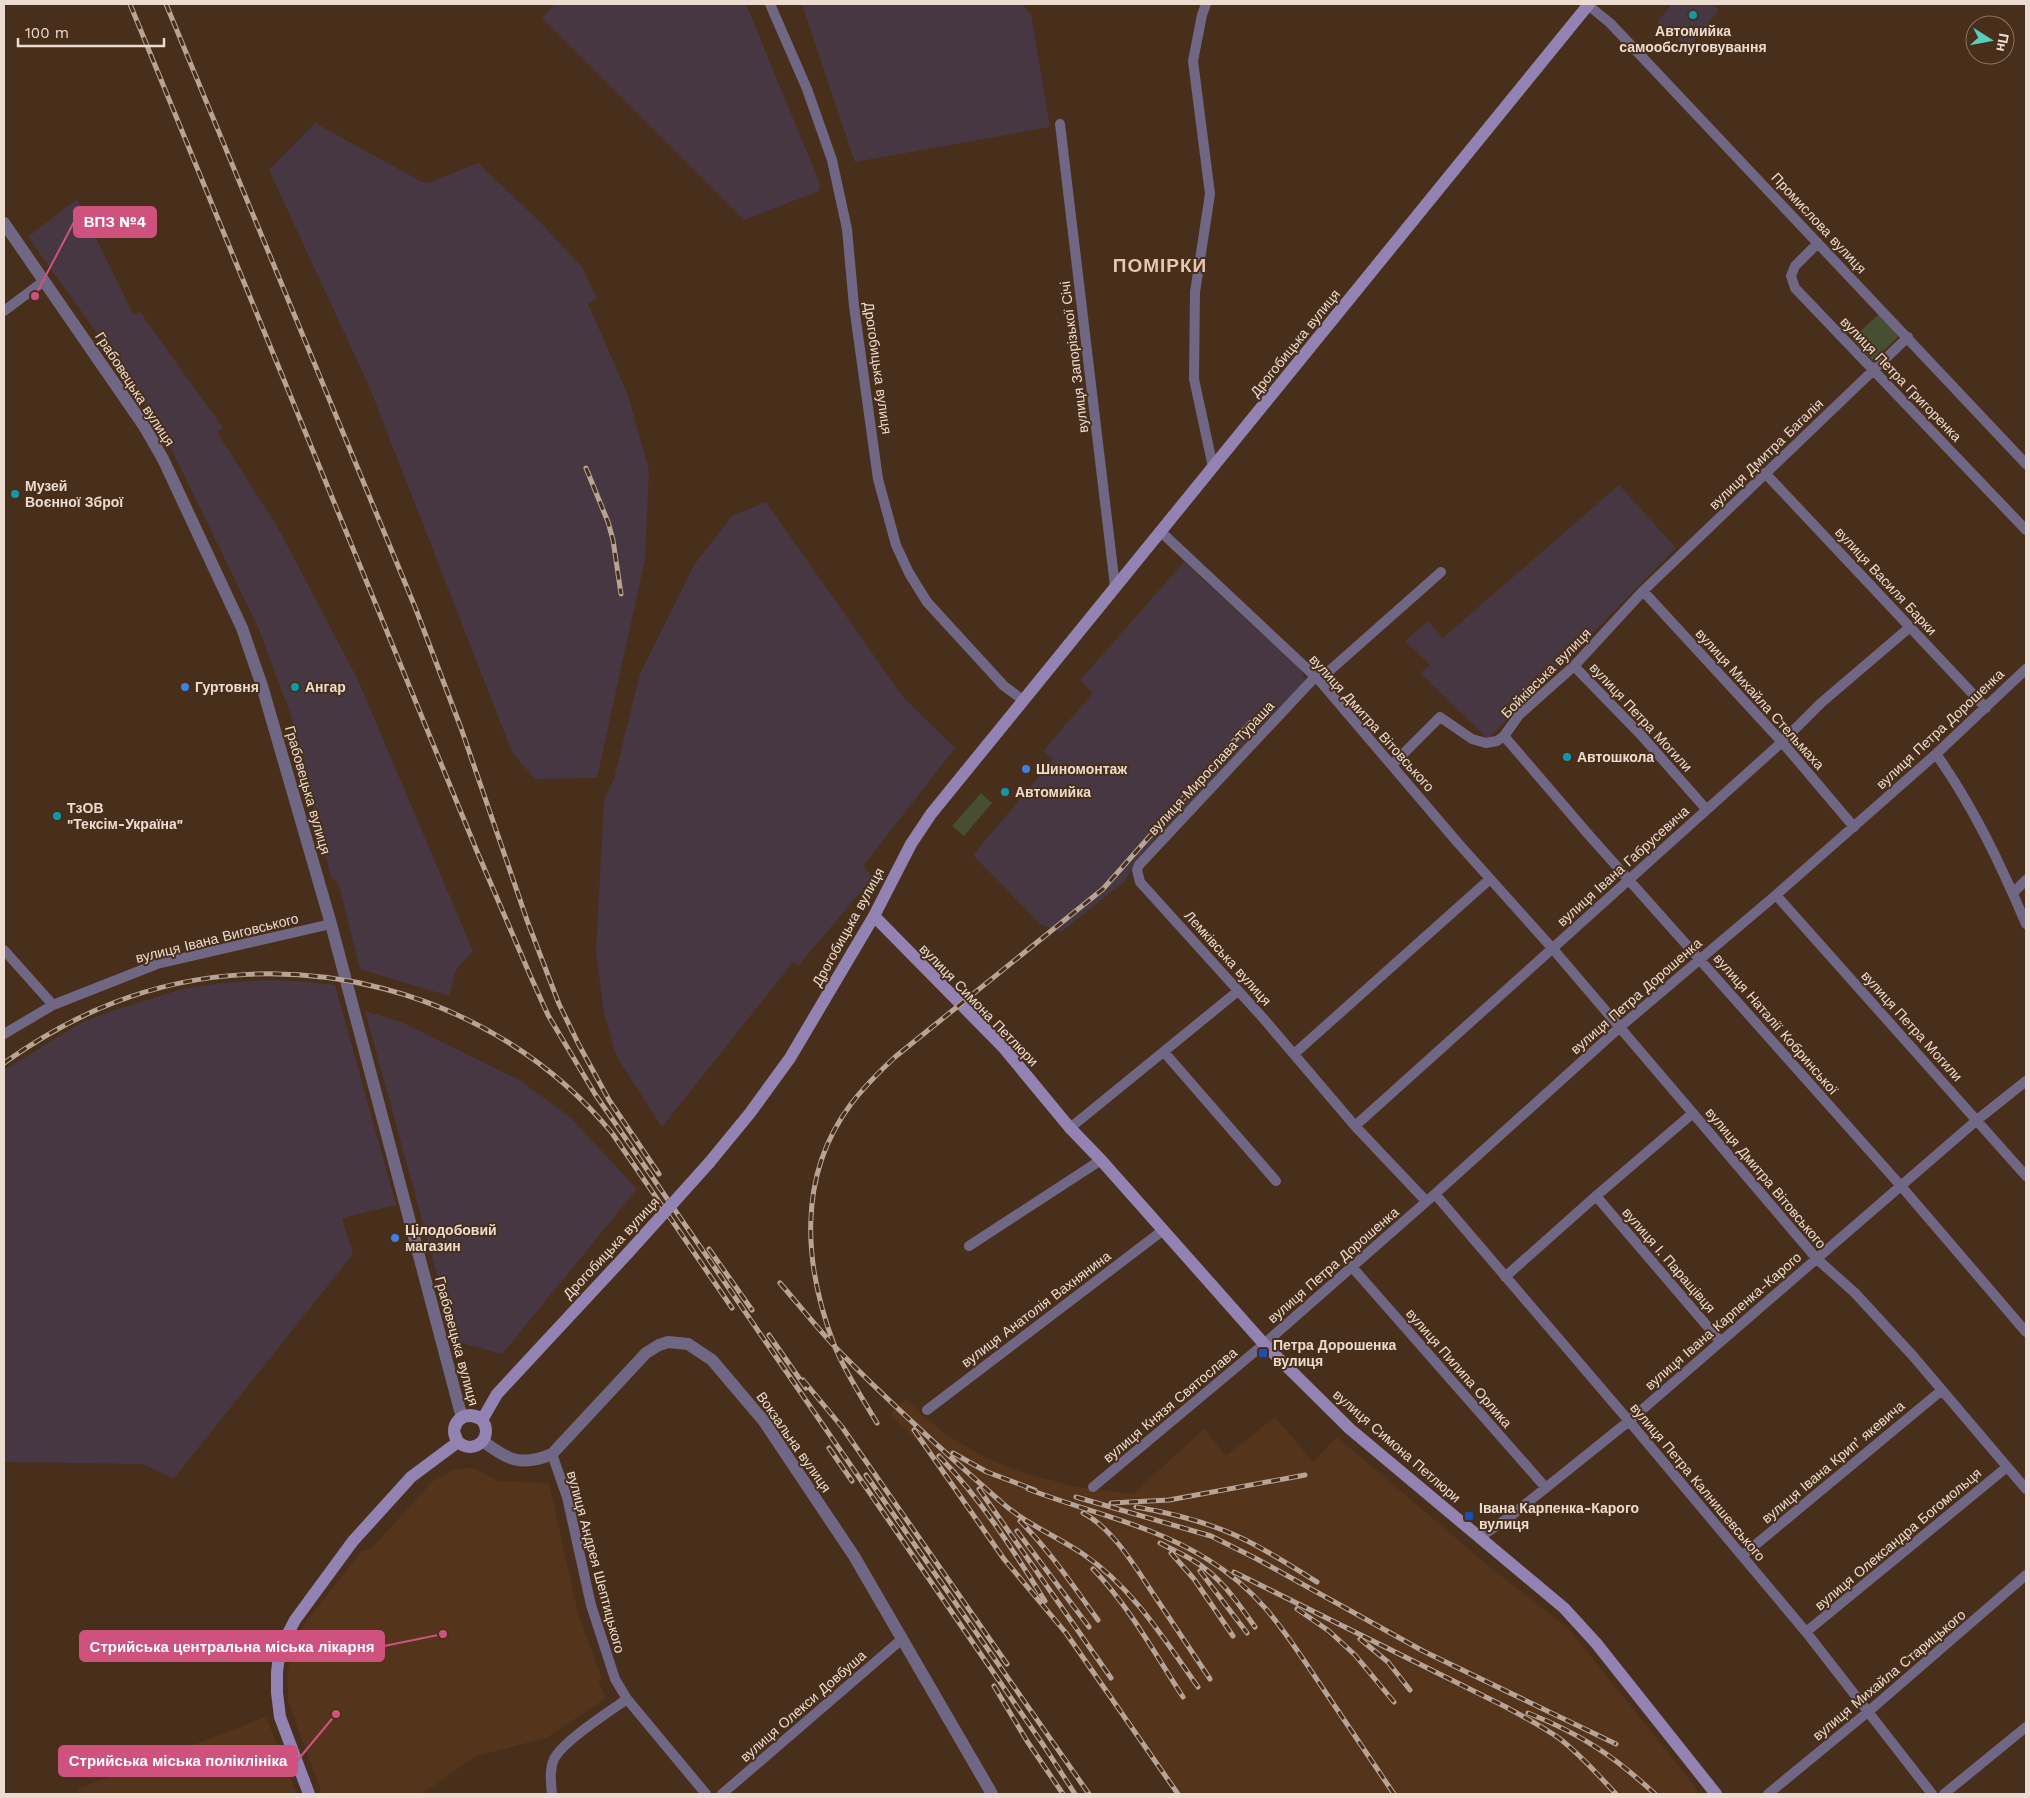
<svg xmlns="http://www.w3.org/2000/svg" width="2030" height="1798" font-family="'Work Sans',sans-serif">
<rect width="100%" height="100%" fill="#482f1b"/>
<path fill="#54351c" d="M906 1399 922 1415 947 1435 982 1456 1023 1473 1077 1487 1133 1494 1204 1429 1226 1456 1275 1417 1313 1462 1337 1437 1491 1568 1568 1628 1701 1794H1175L1057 1627 1004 1565 918 1441 890 1414Z
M464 1468 476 1469 498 1481 549 1483 578 1613 602 1679 598 1681 606 1698 546 1738 476 1756 421 1794H322L288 1701V1669L295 1643 304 1624 362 1551 371 1549 432 1482 451 1471Z
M266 1717 297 1794H80L78 1789Z"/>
<path fill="#473742" d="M555 4H746L820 184 819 191 744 220 542 18Z
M802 4H1023L1031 15 1050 127 855 162Z
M1672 4H1712L1719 10 1688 48 1657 22Z
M315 123 422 182 429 183 478 163 540 222 582 267 597 299 588 304 628 395 649 471 645 559 597 778 535 779 512 752 369 386 269 170Z
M77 199 133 314 140 312 223 428 217 432 278 528 357 678 473 951 456 970 449 996 360 969 339 885 331 877 290 713 258 627 165 436 122 368 28 237Z
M1619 485 1676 548 1488 739 1420 673 1430 665 1405 641 1428 621 1443 638Z
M766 502 903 697 955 748 863 866 873 877 798 966 793 962 662 1127 617 1057 604 1014 596 952 604 800 614 779 640 674 694 565 732 516Z
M1184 562 1303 672 1304 684 1136 863 1125 881 1061 932 1040 924 973 855 1053 760 1043 751 1093 693 1080 680Z
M269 980 297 981 335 985 396 1205 342 1218 353 1254 174 1478 142 1464 4 1462V1070L81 1023 112 1011 182 989 222 983Z
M365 1011 401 1022 521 1081 571 1118 637 1189 502 1354 455 1341Z"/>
<path fill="#484e32" d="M1879 314 1899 336 1873 361 1852 339Z
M981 793 992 803 964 836 952 826Z"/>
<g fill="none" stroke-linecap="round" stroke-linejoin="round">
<path stroke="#706785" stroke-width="10" d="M770 4 807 89 832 160 847 229 854 306 878 479 896 545 909 573 927 602 1004 686 1023 700
M1206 4 1202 15 1193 61 1210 194 1195 292 1194 379 1213 467
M1588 5 1610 23 2026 464
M1060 124 1115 586
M1818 243 1795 266 1791 276 1795 288 2026 530
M4 311 44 281
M1765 473 1986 708
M1160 531 1319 680 1458 843 1553 949 1817 1259 1855 1293 1913 1356 2026 1489
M1643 591 1782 742 1854 827
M1574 666 1641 735 1706 809
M1315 677 1139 865 1137 870 1140 882 1263 1018 1355 1126 1426 1201
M1319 680 1441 572
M1504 736 1588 834 1901 1186 2026 1332
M1936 754C1973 806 2001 865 2026 924
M1392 765 1440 717 1472 739 1486 743 1497 741 1504 736 1519 715 1574 666 1643 591 1908 337
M2013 893 2026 880
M1776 895 2026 1176
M4 950 53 1005
M4 1034 53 1005 157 964 331 924
M1164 1052 1276 1181
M1294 1054 1490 879
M1355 1126 1782 742 1821 703 1910 627
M1070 1128 1238 991
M1435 1194 1629 1421 1806 1632 1932 1794
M1596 1196 1720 1341
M969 1246 1101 1160
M1352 1267 1546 1488
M1505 1277 1596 1196 1693 1113
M927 1410 1162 1231
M552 1454 567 1497 591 1605 615 1679 627 1699 706 1794
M1093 1487 1264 1344 1435 1194 1620 1027 1776 895 1936 754 2026 669
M1479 1538 1512 1515 1629 1421 1977 1120 2026 1081
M1742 1556 1942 1390
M1806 1632 2007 1467
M552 1794C551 1783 549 1770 554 1759 563 1741 609 1712 627 1699
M722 1794 902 1639
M1768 1794 1869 1711 2026 1575
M1944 1794 2026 1727"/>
<path stroke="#706785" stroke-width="12" d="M4 223 144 426 163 459 242 628 262 686 331 924 462 1418
M483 1441C507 1460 522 1467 552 1454L646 1353 659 1345 668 1342 688 1344 712 1360 763 1420 854 1556 992 1794"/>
<path stroke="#9283b2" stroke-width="12" d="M874 916 1003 1047 1070 1128 1101 1160 1264 1344 1350 1429 1564 1608 1596 1643 1716 1794
M709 1163 750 1113 790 1058 874 916 911 844 931 814 1589 4
M454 1431a16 16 0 1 1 32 0a16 16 0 1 1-32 0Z
M309 1794 280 1717 277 1693V1672L279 1656 285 1639 295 1620 353 1541 411 1477 458 1442 454 1432C456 1416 469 1412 482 1420L497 1394 628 1253"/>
<defs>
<path id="rail" d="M130 4 476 849 530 975 548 1015 595 1094 1044 1746 1075 1794
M166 4 415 607 461 728 528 923 559 1004 579 1045 609 1100 659 1174
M586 468 608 522 613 540 621 594
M4 1063C38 1039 74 1018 113 1003 287 935 493 989 612 1133L732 1308
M709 1249 752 1310
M780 1283C799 1305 817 1328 837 1349 889 1402 944 1452 1000 1501 1024 1523 1056 1536 1083 1554 1133 1588 1164 1639 1198 1687
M769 1335 806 1388
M803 1380 842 1427 1007 1664
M877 1423C863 1399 846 1374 835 1347 804 1267 796 1177 851 1104 864 1087 879 1072 895 1057L1103 889 1250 723
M914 1430 1004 1559 1066 1633 1178 1794
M829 1448 852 1481
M953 1453 987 1472 1035 1490
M939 1456C981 1499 1013 1550 1045 1601
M866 1475 1089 1794
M979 1489 1111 1678
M1028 1489C1087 1512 1153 1525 1207 1559 1263 1593 1287 1636 1322 1687 1346 1723 1370 1758 1394 1794
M1076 1497 1211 1536 1257 1559 1423 1651 1616 1744
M1111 1503 1169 1500 1305 1475
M1136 1507C1171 1513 1204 1521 1237 1536 1264 1548 1291 1566 1317 1582
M1083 1513C1114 1529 1137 1570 1156 1598 1174 1625 1192 1652 1210 1679
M1020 1521C1050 1551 1073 1586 1098 1620
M1017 1531 1089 1627
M1160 1543C1171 1549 1183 1554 1194 1561 1221 1577 1238 1603 1255 1627
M1171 1553 1194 1579 1233 1636
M1093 1569C1129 1606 1155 1654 1183 1697
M1200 1571 1247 1633
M1234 1572 1506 1707C1524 1717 1543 1727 1560 1739 1581 1755 1598 1775 1616 1794
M1297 1609 1329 1631 1355 1655 1394 1702
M1360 1639 1388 1662 1410 1690
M994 1686 1027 1741 1063 1794
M1528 1713C1581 1734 1614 1756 1655 1794"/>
</defs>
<use href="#rail" stroke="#b7a496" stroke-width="5"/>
<use href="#rail" stroke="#482f1b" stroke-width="3" stroke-dasharray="9" stroke-linecap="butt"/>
<path stroke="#9283b2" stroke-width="12" d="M628 1253 709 1163"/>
</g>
<g fill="#0f9aa8" stroke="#482f1b" stroke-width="2">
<circle cx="1693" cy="15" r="5"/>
<circle cx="15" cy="494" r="5"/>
<circle cx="295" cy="687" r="5"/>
<circle cx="1567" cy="757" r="5"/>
<circle cx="1005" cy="792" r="5"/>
<circle cx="57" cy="816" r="5"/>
</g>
<g fill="#3f7fe0" stroke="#482f1b" stroke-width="2">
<circle cx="185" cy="687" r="5"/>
<circle cx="1026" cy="769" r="5"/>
<circle cx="395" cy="1238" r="5"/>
</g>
<g fill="#1a4fb4" stroke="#482f1b" stroke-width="2">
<rect x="1258" y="1348" width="10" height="10" rx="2.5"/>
<rect x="1464" y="1511" width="10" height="10" rx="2.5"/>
</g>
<g text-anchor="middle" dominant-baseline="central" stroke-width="4" stroke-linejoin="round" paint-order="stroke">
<g font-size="14" font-weight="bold" fill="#ecdbd0" stroke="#482f1b" text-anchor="start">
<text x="1693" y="31" text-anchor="middle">Автомийка<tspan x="1693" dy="16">самообслуговування</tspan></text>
<text x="25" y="486">Музей<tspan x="25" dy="16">Воєнної Зброї</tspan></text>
<text x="195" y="687">Гуртовня</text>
<text x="305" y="687">Ангар</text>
<text x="1577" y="757">Автошкола</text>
<text x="1036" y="769">Шиномонтаж</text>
<text x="1015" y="792">Автомийка</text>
<text x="67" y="808">ТзОВ<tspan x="67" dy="16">"Тексім-Україна"</tspan></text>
<text x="405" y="1230">Цілодобовий<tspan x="405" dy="16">магазин</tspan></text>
<text x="1273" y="1345">Петра Дорошенка<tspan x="1273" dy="16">вулиця</tspan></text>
<text x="1479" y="1508">Івана Карпенка-Карого<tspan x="1479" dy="16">вулиця</tspan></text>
</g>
<g font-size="14" fill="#ecdbd0" stroke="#482f1b">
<text transform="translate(1819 223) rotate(47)">Промислова вулиця</text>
<text transform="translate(1295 343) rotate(-51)">Дрогобицька вулиця</text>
<text transform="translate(1074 357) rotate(-97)">вулиця Запорізької Січі</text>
<text transform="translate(878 368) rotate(82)">Дрогобицька вулиця</text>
<text transform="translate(1901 379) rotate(46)">вулиця Петра Григоренка</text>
<text transform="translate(135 389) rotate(57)">Грабовецька вулиця</text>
<text transform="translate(1766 454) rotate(-44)">вулиця Дмитра Багалія</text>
<text transform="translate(1886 581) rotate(47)">вулиця Василя Барки</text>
<text transform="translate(1546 673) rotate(-45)">Бойківська вулиця</text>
<text transform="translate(1760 699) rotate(48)">вулиця Михайла Стельмаха</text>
<text transform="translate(1641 717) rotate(47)">вулиця Петра Могили</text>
<text transform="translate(1372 723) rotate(48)">вулиця Дмитра Вітовського</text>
<text transform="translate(1940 729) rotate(-43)">вулиця Петра Дорошенка</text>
<text transform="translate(1211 768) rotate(-47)">вулиця Мирослава Тураша</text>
<text transform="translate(308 790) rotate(74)">Грабовецька вулиця</text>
<text transform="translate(1623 866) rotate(-42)">вулиця Івана Габрусевича</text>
<text transform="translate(848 927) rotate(-61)">Дрогобицька вулиця</text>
<text transform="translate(217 938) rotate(-14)">вулиця Івана Виговського</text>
<text transform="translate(1228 958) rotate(48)">Лемківська вулиця</text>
<text transform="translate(1636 996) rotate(-41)">вулиця Петра Дорошенка</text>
<text transform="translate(979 1005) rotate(46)">вулиця Симона Петлюри</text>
<text transform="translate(1776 1024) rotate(49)">вулиця Наталії Кобринської</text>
<text transform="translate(1912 1026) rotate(48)">вулиця Петра Могили</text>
<text transform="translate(1766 1178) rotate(50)">вулиця Дмитра Вітовського</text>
<text transform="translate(611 1248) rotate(-47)">Дрогобицька вулиця</text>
<text transform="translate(1669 1260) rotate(49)">вулиця І. Паращівця</text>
<text transform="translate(1333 1265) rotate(-41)">вулиця Петра Дорошенка</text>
<text transform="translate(1036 1309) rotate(-37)">вулиця Анатолія Вахнянина</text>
<text transform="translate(1723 1321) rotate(-41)">вулиця Івана Карпенка-Карого</text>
<text transform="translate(457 1341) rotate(75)">Грабовецька вулиця</text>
<text transform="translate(1459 1368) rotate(49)">вулиця Пилипа Орлика</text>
<text transform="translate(1170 1405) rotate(-40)">вулиця Князя Святослава</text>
<text transform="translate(794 1442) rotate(55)">Вокзальна вулиця</text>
<text transform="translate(1397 1446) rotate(41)">вулиця Симона Петлюри</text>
<text transform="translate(1833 1462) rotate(-40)">вулиця Івана Крипʼякевича</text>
<text transform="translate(1698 1482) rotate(50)">вулиця Петра Калнишевського</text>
<text transform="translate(1898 1539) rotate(-40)">вулиця Олександра Богомольця</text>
<text transform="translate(596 1562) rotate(75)">вулиця Андрея Шептицького</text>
<text transform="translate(1889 1675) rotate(-40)">вулиця Михайла Старицького</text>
<text transform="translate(803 1706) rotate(-41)">вулиця Олекси Довбуша</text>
</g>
<g font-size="19" font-weight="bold" letter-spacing="1" fill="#e7c7af" stroke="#482f1b">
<text x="1160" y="265">ПОМІРКИ</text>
</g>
</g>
<path fill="none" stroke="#cf527e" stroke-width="2" d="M35 296L74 222M443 1634L384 1646M336 1714L297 1761"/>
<g fill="#cf527e" stroke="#482f1b" stroke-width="2">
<circle cx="35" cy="296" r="5"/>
<circle cx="443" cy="1634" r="5"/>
<circle cx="336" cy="1714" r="5"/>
</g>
<g fill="#cf527e" stroke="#cf527e" stroke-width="2">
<rect x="74" y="207" width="82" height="30" rx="5"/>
<rect x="80" y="1631" width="304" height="30" rx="5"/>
<rect x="59" y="1746" width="238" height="30" rx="5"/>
</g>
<g font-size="15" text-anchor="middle" font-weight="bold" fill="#fff">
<text x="115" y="227">ВПЗ №4</text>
<text x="232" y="1652">Стрийська центральна міська лікарня</text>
<text x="178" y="1766">Стрийська міська поліклініка</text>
</g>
<rect width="2030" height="1798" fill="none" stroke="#ecdbd0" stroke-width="10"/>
<g transform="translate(1990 40) rotate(101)"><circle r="24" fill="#482f1b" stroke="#8a7463"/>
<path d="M0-4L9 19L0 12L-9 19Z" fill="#58cec0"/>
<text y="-8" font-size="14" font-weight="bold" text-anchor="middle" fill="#ecdbd0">Пн</text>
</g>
<path d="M18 38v8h146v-8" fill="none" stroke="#ecdbd0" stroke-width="2.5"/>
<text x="25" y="38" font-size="15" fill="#ecdbd0" stroke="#482f1b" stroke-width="4" paint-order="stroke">100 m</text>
</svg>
